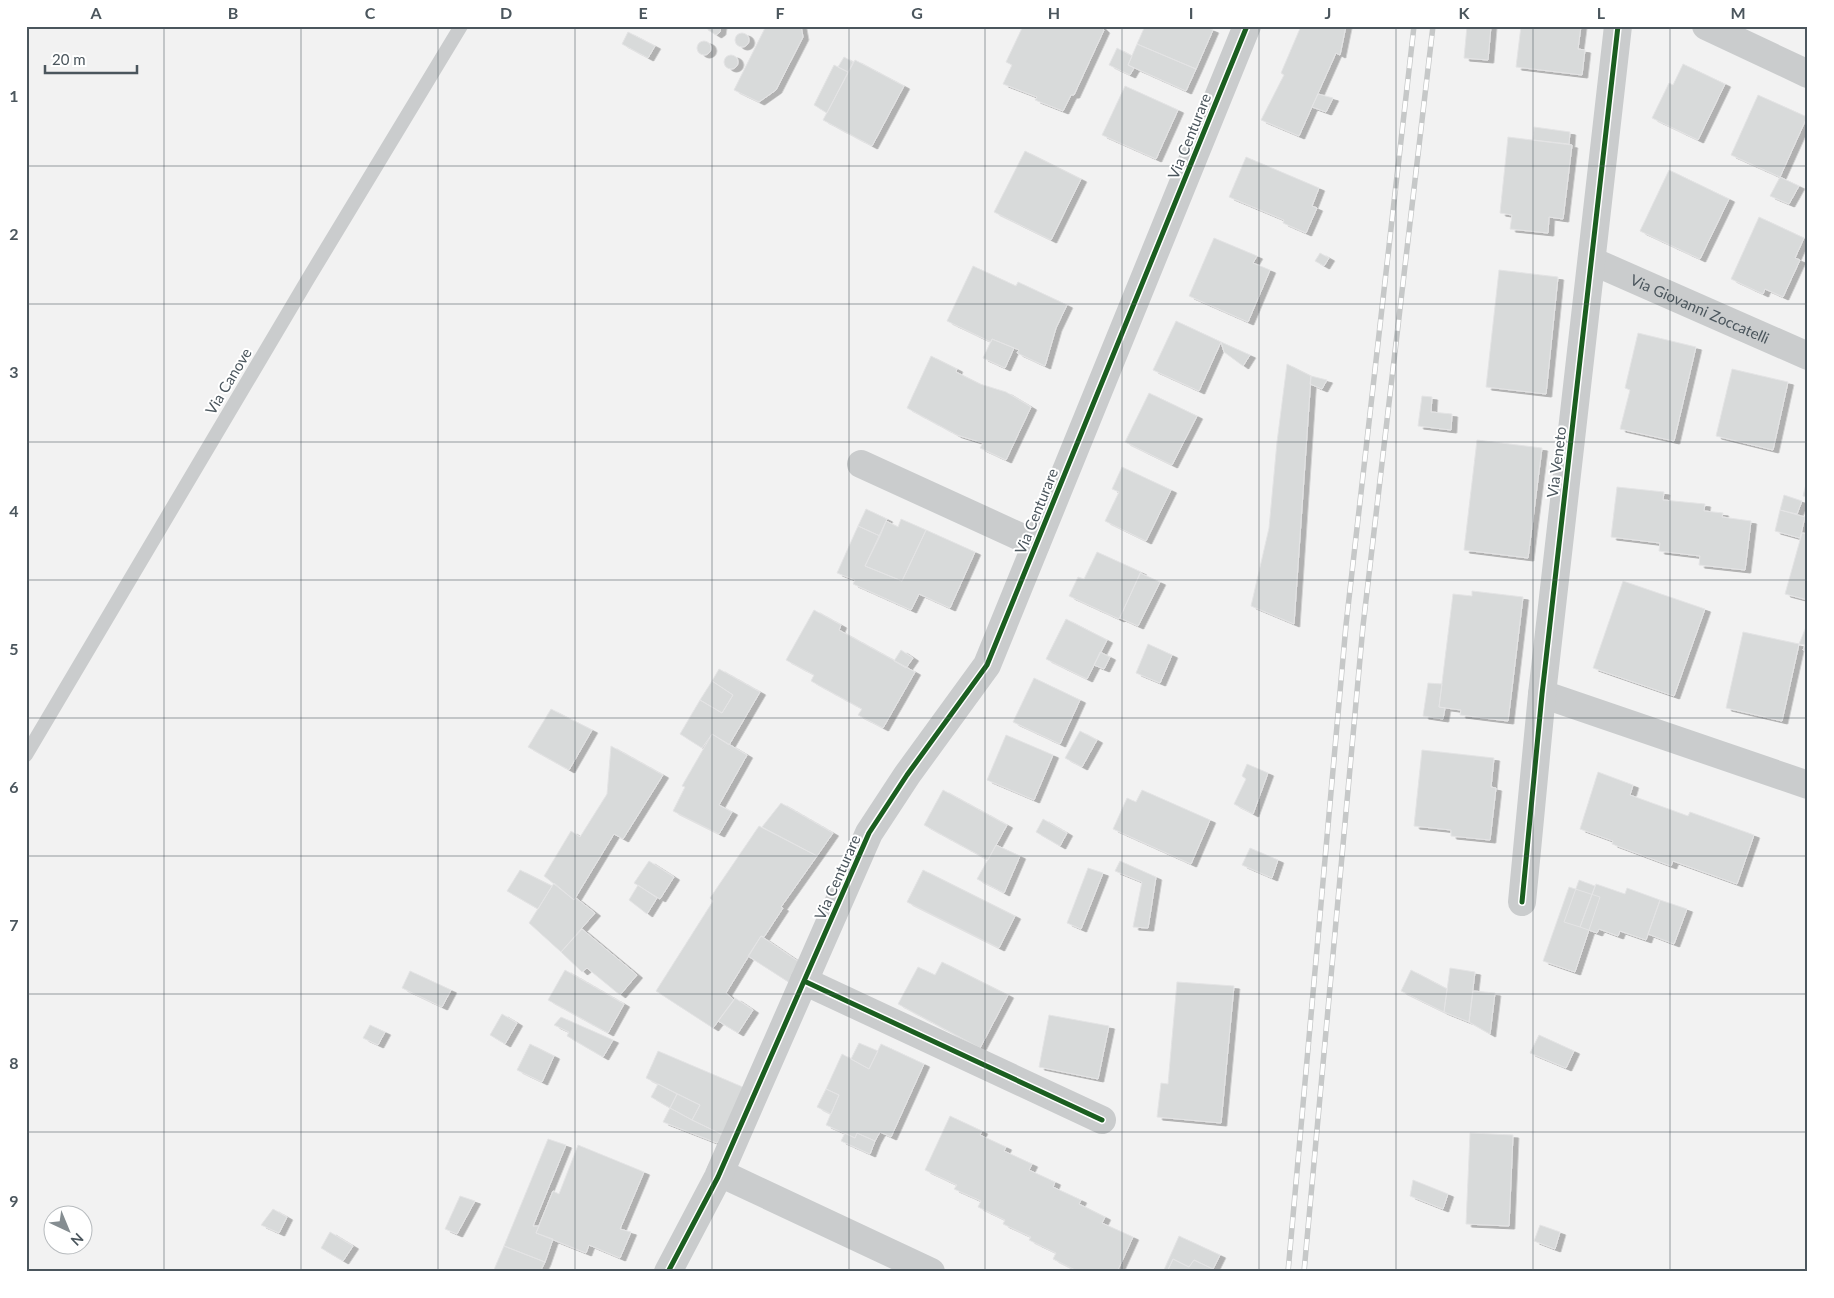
<svg xmlns="http://www.w3.org/2000/svg" width="1834" height="1298" font-family="Lato,sans-serif">
<defs>
<filter id="shadow"><feDropShadow dx="5.5" dy="3" stdDeviation="0" flood-color="#0004"/></filter>
</defs>
<rect width="100%" height="100%" fill="#f2f2f2"/>
<path fill="#d8dada" stroke="#e4e4e5" filter="url(#shadow)" d="M721 26 720 32 716 35 708 30V26Z
M766 26H801L803 37 776 90 759 102 734 90Z
M1023 26H1100L1104 30 1074 95H1071L1063 111 1035 100 1037 97 1003 84 1012 65 1006 62Z
M1145 26H1203L1213 30 1196 69 1137 44Z
M1301 26H1346L1340 55 1336 53 1299 136 1261 120 1284 75 1281 73Z
M1467 26H1491L1488 60 1464 58Z
M1521 26H1581L1578 49 1585 50 1582 75 1516 67Z
M628 32 655 46 648 58 622 44Z
M735 40a7 7 0 1 1 14 0a7 7 0 1 1-14 0Z
M697 48a7 7 0 1 1 14 0a7 7 0 1 1-14 0Z
M1137 44 1196 69 1186 91 1128 65Z
M1117 48 1132 56 1128 65 1134 68 1130 75 1109 65Z
M724 62a7 7 0 1 1 14 0a7 7 0 1 1-14 0Z
M844 57 853 62 848 72 838 67Z
M855 60 904 86 872 146 823 120Z
M1683 64 1725 84 1698 140 1652 118 1669 83 1673 85Z
M834 65 848 72 827 113 814 105Z
M1125 86 1178 110 1156 159 1102 135Z
M1318 94 1333 98 1326 112 1312 107Z
M1758 95 1807 117 1780 177 1731 155Z
M1534 127 1570 132 1569 144 1533 140Z
M1508 137 1572 145 1563 219 1549 217 1548 233 1510 229 1512 215 1500 213Z
M1025 151 1081 179 1051 240 994 212Z
M1246 157 1319 188 1312 206 1317 208 1306 233 1283 223 1284 220 1229 197Z
M1669 170 1729 199 1700 259 1640 231Z
M1780 177 1799 186 1789 204 1770 196Z
M1759 217 1804 238 1795 258 1800 260 1783 297 1765 289 1763 294 1731 279Z
M1214 238 1257 256 1253 263 1270 270 1248 322 1189 296Z
M1320 253 1329 258 1324 266 1315 261Z
M973 266 1016 286 1018 282 1067 305 1056 328 1045 366 1017 353 1019 350 992 339 991 342 947 321Z
M1499 270 1558 277 1546 394 1486 387Z
M1176 321 1221 342 1199 391 1153 370Z
M1638 333 1696 347 1674 441 1620 429 1630 390 1625 388Z
M992 339 1014 348 1005 368 983 358Z
M1221 342 1250 355 1243 366 1224 352Z
M931 356 957 369 956 372 980 384 1006 392 1031 407 1006 460 980 448 983 443 957 435 907 408Z
M1287 364 1311 376 1294 624 1251 606 1269 528 1277 442Z
M1732 369 1788 382 1773 450 1716 436Z
M1311 376 1327 380 1322 389 1310 384Z
M1149 393 1197 416 1172 465 1125 442Z
M1422 396 1432 397 1431 412 1452 414 1451 430 1418 426Z
M1477 440 1542 448 1528 558 1464 550Z
M1122 467 1171 490 1146 541 1105 521 1119 492 1112 489Z
M1808 476V497L1803 496Z
M1617 487 1664 492 1663 500 1705 504 1704 511 1723 513 1722 517 1751 521 1745 570 1699 565 1700 556 1659 551 1660 543 1611 537Z
M1784 495 1802 501 1797 514 1780 510Z
M866 509 887 519 880 536 858 526Z
M1780 510 1805 517 1800 538 1775 531Z
M901 519 926 530 902 581 865 566 886 521 898 527Z
M858 526 880 536 865 566 902 581 926 530 975 552 950 608 919 594 911 610 853 584 855 580 837 573Z
M1802 533 1808 534V600L1785 594Z
M1097 552 1141 572 1119 619 1069 596 1078 577 1084 579Z
M1140 573 1160 582 1138 626 1120 618Z
M1623 581 1705 609 1674 696 1593 668Z
M1472 591 1523 597 1508 721 1460 715 1461 710 1439 707 1453 594 1472 596Z
M814 610 841 625 839 630 915 672 883 728 858 715 862 709 811 681 814 675 786 660Z
M1066 619 1107 640 1087 679 1046 659Z
M1808 622V651L1803 650 1805 645 1799 644Z
M1743 632 1799 644 1782 721 1726 708Z
M1148 644 1172 655 1160 683 1136 673Z
M901 650 913 658 906 668 894 661Z
M1100 652 1110 657 1104 669 1094 665Z
M719 669 760 692 729 745 712 734 702 748 680 734 700 700 722 713 733 695 712 681Z
M1034 678 1080 700 1060 744 1013 722Z
M712 681 733 695 722 713 700 700Z
M1428 683 1442 684 1439 707 1445 708 1443 719 1423 716Z
M551 709 592 730 569 770 528 747Z
M1080 731 1097 740 1082 767 1065 758Z
M712 734 747 755 719 805 732 812 719 834 673 811 685 787 682 786Z
M1006 735 1053 755 1034 800 987 780Z
M611 746 663 775 623 839 614 834 574 900 544 876 571 831 580 837 607 794Z
M1422 750 1494 758 1491 787 1496 788 1490 840 1451 836V830L1414 826Z
M1247 764 1268 773 1253 814 1234 804 1246 779 1242 776Z
M1598 772 1633 785 1630 795 1688 816 1690 812 1754 835 1737 884 1673 861 1671 866 1612 844 1613 841 1580 829Z
M943 790 1007 825 988 860 924 825Z
M1142 790 1210 820 1191 864 1113 829 1127 798 1136 802Z
M781 803 833 833 817 856 762 827Z
M1043 819 1067 833 1060 846 1036 832Z
M759 826 817 856 781 907 783 908 764 937 761 936 726 993 734 1000 713 1028 656 991 713 901 710 898Z
M996 845 1020 856 1004 893 977 879Z
M1250 848 1278 860 1272 878 1242 865Z
M649 861 674 877 660 899 634 883Z
M1120 861 1156 877 1148 928 1133 927 1142 882 1115 871Z
M1088 868 1103 873 1081 929 1067 923Z
M520 870 552 886 538 909 507 891Z
M923 870 1015 916 999 948 907 902Z
M1579 880 1595 886 1580 927 1564 922Z
M554 883 574 900 576 898 595 913 561 952 529 923Z
M1596 884 1625 894 1627 888 1660 900 1646 940 1620 931 1618 936 1599 929 1597 933 1580 927Z
M638 885 657 898 647 914 629 900Z
M1569 887 1600 897 1575 972 1543 961Z
M1660 900 1687 909 1674 944 1648 934Z
M582 929 637 975 620 995 587 968 582 972 561 952Z
M761 936 802 964 790 983 748 956Z
M942 962 1008 995 980 1048 898 1004 918 967 935 975Z
M1450 968 1475 972 1469 1022 1444 1012Z
M565 970 624 1004 608 1033 548 1000Z
M1411 970 1447 989 1444 1012 1401 991Z
M410 971 451 990 442 1007 402 988Z
M1177 982 1234 986 1221 1123 1157 1117 1161 1083 1168 1084Z
M1473 991 1495 993 1490 1034 1469 1022Z
M735 998 753 1010 738 1033 718 1021Z
M502 1014 517 1023 505 1044 490 1035Z
M1049 1015 1109 1026 1098 1079 1039 1067Z
M561 1017 613 1040 603 1057 567 1036 569 1032 554 1025Z
M370 1025 385 1032 378 1045 363 1038Z
M1539 1035 1574 1051 1566 1068 1530 1053Z
M859 1043 878 1051 869 1069 851 1059Z
M530 1044 554 1056 542 1082 517 1070Z
M881 1044 924 1064 891 1137 880 1132 875 1141 857 1133 855 1138 826 1125 839 1095 826 1089 842 1054 869 1069Z
M658 1051 745 1088 723 1135 692 1120 700 1105 646 1078Z
M658 1084 677 1094 670 1108 651 1097Z
M826 1089 839 1095 831 1114 817 1107Z
M677 1094 700 1105 692 1120 670 1108Z
M670 1108 692 1120 723 1135 717 1143 663 1122Z
M950 1116 982 1131 980 1135 1006 1147 1004 1151 1032 1164 1029 1170 1055 1182 1053 1187 1081 1200 1079 1204 1105 1217 1102 1223 1133 1237 1117 1272H1079L1053 1259 1056 1253 1029 1240 1031 1237 1003 1224 1005 1220 978 1207 981 1201 954 1189 957 1185 925 1170Z
M845 1133 855 1138 857 1133 875 1141 870 1154 841 1141Z
M1470 1133 1513 1135 1509 1226 1466 1224Z
M548 1139 566 1145 533 1226H539L536 1233 553 1239 545 1262 504 1246Z
M578 1145 644 1172 620 1229 631 1232 620 1258 589 1245 586 1253 536 1233 553 1191 559 1194Z
M1413 1180 1448 1194 1443 1209 1410 1196Z
M460 1196 475 1201 457 1234 445 1229Z
M273 1209 287 1217 279 1233 261 1225Z
M1540 1225 1560 1232 1555 1249 1534 1241Z
M330 1232 353 1246 343 1261 321 1248Z
M1179 1236 1220 1255 1213 1269 1194 1260 1189 1267 1173 1259 1167 1272H1163Z
M504 1246 545 1262 540 1272H493Z
M1173 1259 1189 1267 1194 1260 1219 1272H1167Z"/>
<g fill="none" stroke-linecap="round" stroke-linejoin="round">
<path stroke="#cacccd" stroke-width="14" d="M26 755 308 279 461 26"/>
<g stroke="#cacccd" stroke-width="28">
<path d="M1706 26 1808 74"/>
<path id="s1" d="M1592 261 1808 356"/>
<path d="M861 464 1036 544"/>
<path d="M1542 694 1808 785"/>
<path d="M1522 902 1542 694 1618 26"/>
<path d="M804 981 1102 1120"/>
<path d="M720 1173 931 1272"/>
<path d="M668 1272 718 1177 869 833 907 775 987 665 1247 26"/>
</g>
<defs>
<path id="rail" d="M1288 1272 1346 625 1414 26
M1304 1272 1363 626 1433 26"/>
</defs>
<use href="#rail" stroke="#c6c8c8" stroke-width="5.5"/>
<use href="#rail" stroke="#fff" stroke-width="4" stroke-dasharray="11" stroke-linecap="butt"/>
<defs>
<path id="cycleway" d="M1522 902 1542 694 1618 26
M804 981 1102 1120
M668 1272 718 1177 869 833 907 775 987 665 1247 26"/>
</defs>
<use href="#cycleway" stroke="#fff" stroke-width="8"/>
<use href="#cycleway" stroke="#1b5e20" stroke-width="5"/>
</g>
<path fill="none" stroke="#4b565d" stroke-width="1" stroke-opacity="0.55" d="M164 26V1272M301 26V1272M438 26V1272M575 26V1272M712 26V1272M849 26V1272M985 26V1272M1122 26V1272M1259 26V1272M1396 26V1272M1533 26V1272M1670 26V1272M26 166H1808M26 304H1808M26 442H1808M26 580H1808M26 718H1808M26 856H1808M26 994H1808M26 1132H1808"/>
<g text-anchor="middle" dominant-baseline="central" stroke-width="4" stroke-linejoin="round" paint-order="stroke">
<g font-size="15" fill="#4b565d" stroke="#fff">
<text transform="translate(1189 136) rotate(-68)">Via Centurare</text>
<text stroke="none"><textPath href="#s1" startOffset="118">Via Giovanni Zoccatelli</textPath></text>
<text transform="translate(228 381) rotate(-59)">Via Canove</text>
<text transform="translate(1556 462) rotate(-83)">Via Veneto</text>
<text transform="translate(1036 511) rotate(-68)">Via Centurare</text>
<text transform="translate(837 877) rotate(-66)">Via Centurare</text>
</g>
</g>
<rect width="1834" height="1298" fill="none" stroke="#ffffff" stroke-width="55"/>
<g transform="translate(68 1230) rotate(136)"><circle r="24" fill="#ffffff" stroke="#b7bbbe"/>
<path d="M0-4L9 19L0 12L-9 19Z" fill="#858d91"/>
<text y="-8" font-size="14" font-weight="bold" text-anchor="middle" fill="#4b565d">N</text>
</g>
<path d="M45 65v8h92v-8" fill="none" stroke="#4b565d" stroke-width="2.5"/>
<text x="52" y="65" font-size="15" fill="#4b565d" stroke="#ffffff" stroke-width="4" paint-order="stroke">20 m</text>
<rect x="28" y="28" width="1778" height="1242" fill="none" stroke="#4b565d" stroke-width="2"/>
<g font-size="16" text-anchor="middle" font-weight="bold" fill="#4b565d">
<text x="96" y="19">A</text>
<text x="233" y="19">B</text>
<text x="370" y="19">C</text>
<text x="506" y="19">D</text>
<text x="643" y="19">E</text>
<text x="780" y="19">F</text>
<text x="917" y="19">G</text>
<text x="1054" y="19">H</text>
<text x="1191" y="19">I</text>
<text x="1328" y="19">J</text>
<text x="1464" y="19">K</text>
<text x="1601" y="19">L</text>
<text x="1738" y="19">M</text>
<text x="14" y="102">1</text>
<text x="14" y="240">2</text>
<text x="14" y="378">3</text>
<text x="14" y="517">4</text>
<text x="14" y="655">5</text>
<text x="14" y="793">6</text>
<text x="14" y="931">7</text>
<text x="14" y="1069">8</text>
<text x="14" y="1207">9</text>
</g>
</svg>
